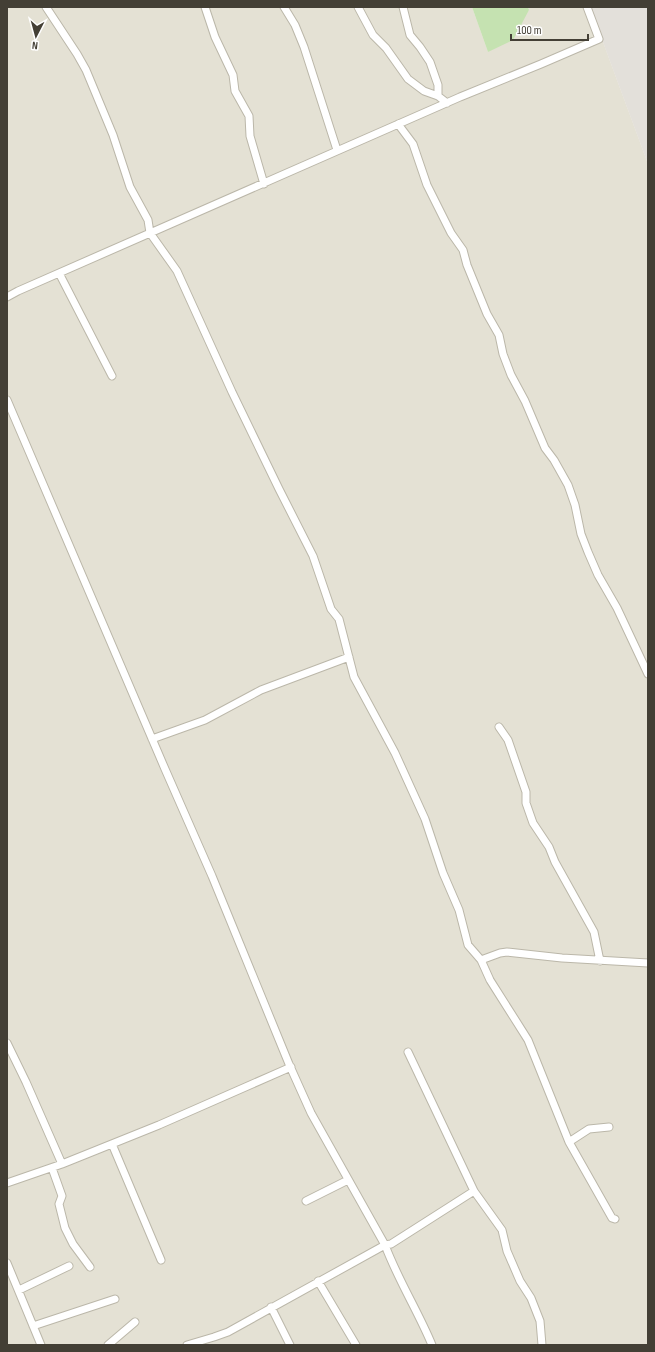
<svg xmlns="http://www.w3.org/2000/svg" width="655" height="1352" font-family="'Sofia Sans Condensed',sans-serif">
<rect width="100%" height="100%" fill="#f1efe5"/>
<path fill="#e4e1d4" d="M7 7H472L488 52 529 10 528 7H590L648 164V1345H7Z"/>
<path fill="#e3e0da" d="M590 7H648V164Z"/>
<path fill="#c5e2b1" d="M472 7H528L529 10 513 40 488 52Z"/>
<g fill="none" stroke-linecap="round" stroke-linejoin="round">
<defs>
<path id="minor" d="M46 7 77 54 86 70 113 135 130 187 148 220 150 233 177 271 232 392 279 489 313 556 331 609 339 619 354 677 395 753 425 819 443 873 459 910 468 945 481 960 500 953 507 952 562 958 648 963
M205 7 215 37 233 75 235 91 249 116 250 136 264 184
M284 7 295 25 304 47 337 150
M358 7 373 35 386 48 408 79 424 91 438 96 447 103
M403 7 410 35 420 47 430 62 438 85V96
M398 124 413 144 427 185 451 233 463 250 467 265 487 314 499 335 503 354 511 375 525 401 545 448 554 460 568 485 575 505 581 534 588 552 598 575 617 608 648 674
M59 273 112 376
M7 297 18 291 460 97 541 64 599 39 587 7
M7 400 165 769 212 876 289 1064 311 1113 385 1245C398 1280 418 1311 432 1345
M499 727 508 740 526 792V803L533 823 549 847 555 862 594 932 600 961
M152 739 205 720 261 690 349 657
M481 960 490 980 528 1040 569 1142 612 1218 615 1219
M7 1043 26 1082 62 1164
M408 1052 474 1191 502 1230 507 1251 520 1281 531 1298 540 1321 542 1345
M569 1142 589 1129 609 1127
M112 1144 161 1260
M52 1168 62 1196 59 1204 65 1228 73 1244 90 1267
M7 1183 62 1164 159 1125 291 1067
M306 1201 348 1180
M7 1263 41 1345
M318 1281 356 1345
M19 1290 69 1266
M271 1307 290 1345
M33 1326 115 1299
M108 1345 135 1322
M187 1345 214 1337 228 1332 385 1245 391 1244 474 1191"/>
</defs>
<use href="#minor" stroke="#bbb7a9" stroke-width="9"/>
<use href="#minor" stroke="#fff" stroke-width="7"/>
</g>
<rect width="655" height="1352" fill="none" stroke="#433f35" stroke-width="16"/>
<g transform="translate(36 36) rotate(186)" stroke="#ffffff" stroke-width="3" paint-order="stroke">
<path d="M0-3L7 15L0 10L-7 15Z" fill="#433f35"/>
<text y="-6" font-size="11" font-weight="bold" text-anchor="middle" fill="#433f35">N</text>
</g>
<path d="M511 34v6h77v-6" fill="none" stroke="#433f35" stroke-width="2"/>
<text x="517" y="34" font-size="12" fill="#433f35" stroke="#ffffff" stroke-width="3" paint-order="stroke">100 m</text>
</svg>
